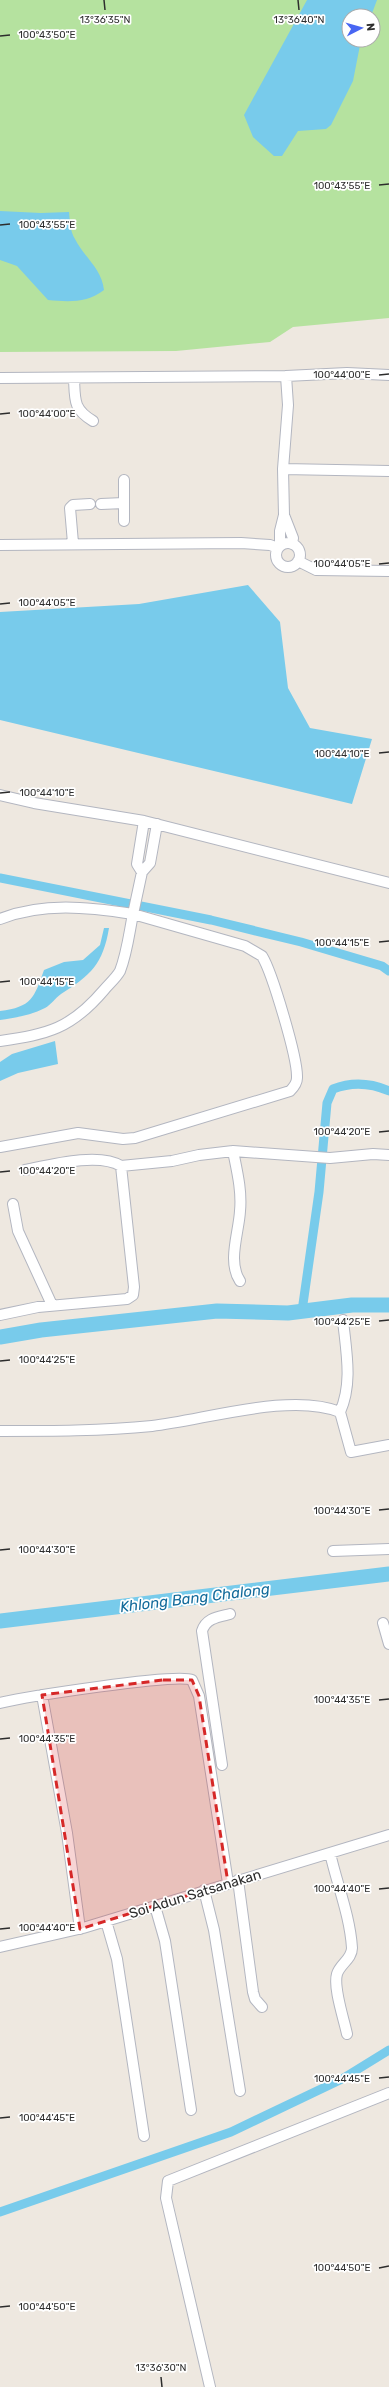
<svg xmlns="http://www.w3.org/2000/svg" width="389" height="2387" font-family="Rubik,sans-serif">
<rect width="100%" height="100%" fill="#eee8e0"/>
<path fill="#b5e29f" fill-rule="evenodd" d="M0 0H389V318L293 327 270 342 176 351 0 352ZM349 16H373V40H349Z"/>
<path fill="#78cbeb" d="M307 0H377L371 16H349V40H361L353 81 331 125 326 129 298 131 282 156H274L253 137 244 115Z
M0 211 41 213 69 212C70 222 70 231 75 239 84 257 102 269 104 290 87 303 69 302 48 300L17 266 0 260Z
M248 585 280 622 288 688 310 728 372 739 352 804 0 720V612L139 604Z
M104 928H109C103 964 91 975 61 994 55 998 51 1005 45 1008 31 1015 15 1018 0 1020V1011C32 1007 34 998 44 970L64 962 83 960 100 945Z
M55 1041 58 1064 18 1073 0 1081V1062L12 1054Z"/>
<g fill="none" stroke-linecap="round" stroke-linejoin="round">
<path stroke="#78cbeb" stroke-width="9" d="M0 878 211 920 301 942 382 966 389 971
M302 1311 319 1192 327 1103 333 1089C351 1082 371 1083 389 1091
M0 2212 231 2132 342 2079 389 2050"/>
<path stroke="#78cbeb" stroke-width="15" d="M0 1337 41 1330 217 1311 288 1313 352 1305H389
M0 1621 389 1574"/>
<defs>
<path id="minor" d="M286 376 288 405 283 469 284 515 293 538 292 544
M0 378 286 376 347 373 389 375
M74 378C75 400 73 409 93 421
M283 469 389 471
M124 480V503
M101 504 124 503V521
M276 555a12 12 0 1 1 24 0a12 12 0 1 1-24 0Z
M73 543 70 508 73 505 90 504
M0 545 241 543 270 545 278 548
M280 545V531L284 515
M298 561 316 570 389 571
M0 795 34 803 144 821 389 883
M142 872 137 864 144 821
M0 919C43 902 88 907 133 914L142 872 150 863 157 824
M0 1041C48 1034 71 1029 104 990 109 984 116 978 120 971 127 953 129 934 133 914L245 946 262 956C272 972 298 1059 297 1078 297 1083 294 1087 290 1091L135 1138 123 1139 78 1133 0 1147
M233 1151C237 1171 242 1191 240 1211 239 1232 227 1262 240 1281
M25 1170C50 1165 99 1152 121 1166L172 1161 199 1155 233 1151 330 1158 373 1154 389 1155
M13 1204 18 1231 52 1305
M0 1315 38 1307 127 1299 133 1295 134 1287 121 1166
M340 1412C353 1383 346 1351 343 1320
M0 1431C51 1431 101 1431 152 1426 205 1420 291 1392 340 1412L351 1452 389 1445
M333 1551 389 1549
M383 1623 389 1644
M42 1695 67 1833 80 1929
M0 1703C24 1697 177 1673 192 1680L199 1696 228 1883
M222 1765 202 1631C206 1618 218 1617 230 1614
M330 1853C337 1884 350 1916 352 1948 352 1959 340 1964 337 1974 333 1988 344 2019 347 2034
M238 1880 253 1992 255 1999 262 2007
M204 1890 214 1930 240 2091
M155 1906 165 1941 191 2110
M106 1921 117 1959 144 2136
M0 1947 83 1928 389 1835
M210 2387 166 2198 168 2181 389 2093"/>
</defs>
<use href="#minor" stroke="#b3b6c0" stroke-width="12"/>
<use href="#minor" stroke="#fff" stroke-width="10"/>
</g>
<path fill="#d62828" fill-opacity="0.2" stroke="#d62828" stroke-width="3" stroke-dasharray="8 5" stroke-linejoin="round" d="M163 1680H192L199 1696 228 1883 80 1929 42 1695Z"/>
<path fill="none" stroke="#2d2d2d" stroke-width="1.5" d="M104 0 105 10M298 0 299 10M0 36 10 35M379 185 389 184M0 225 10 224M379 375 389 374M0 414 10 413M379 564 389 563M0 604 10 603M379 753 389 752M0 793 10 792M379 942 389 941M0 982 10 981M379 1132 389 1131M0 1172 10 1171M379 1321 389 1320M0 1361 10 1360M379 1510 389 1509M0 1550 10 1549M379 1700 389 1699M0 1739 10 1738M379 1889 389 1888M0 1929 10 1928M379 2078 389 2077M0 2118 10 2117M379 2268 389 2266M0 2307 10 2306M161 2377 162 2387"/>
<g text-anchor="middle" dominant-baseline="central" stroke-width="3.5" stroke-linejoin="round" paint-order="stroke">
<g font-size="14" fill="#2d2d2d" stroke="#fff">
<text transform="translate(195 1894) rotate(-17)">Soi Adun Satsanakan</text>
</g>
<g font-size="15" font-style="italic" fill="#136b9b" stroke="#fff">
<text transform="translate(195 1598) rotate(-7)">Khlong Bang Chalong</text>
</g>
</g>
<g font-size="10" text-anchor="middle" fill="#2d2d2d" stroke="#fff" stroke-width="3.5" stroke-linejoin="round" paint-order="stroke">
<text x="105" y="23">13°36'35"N</text>
<text x="299" y="23">13°36'40"N</text>
<text x="47" y="38">100°43'50"E</text>
<text x="342" y="189">100°43'55"E</text>
<text x="47" y="228">100°43'55"E</text>
<text x="342" y="378">100°44'00"E</text>
<text x="47" y="417">100°44'00"E</text>
<text x="342" y="567">100°44'05"E</text>
<text x="47" y="606">100°44'05"E</text>
<text x="342" y="757">100°44'10"E</text>
<text x="47" y="796">100°44'10"E</text>
<text x="342" y="946">100°44'15"E</text>
<text x="47" y="985">100°44'15"E</text>
<text x="342" y="1135">100°44'20"E</text>
<text x="47" y="1174">100°44'20"E</text>
<text x="342" y="1325">100°44'25"E</text>
<text x="47" y="1363">100°44'25"E</text>
<text x="342" y="1514">100°44'30"E</text>
<text x="47" y="1553">100°44'30"E</text>
<text x="342" y="1703">100°44'35"E</text>
<text x="47" y="1742">100°44'35"E</text>
<text x="342" y="1892">100°44'40"E</text>
<text x="47" y="1931">100°44'40"E</text>
<text x="342" y="2082">100°44'45"E</text>
<text x="47" y="2121">100°44'45"E</text>
<text x="342" y="2271">100°44'50"E</text>
<text x="47" y="2310">100°44'50"E</text>
<text x="161" y="2371">13°36'30"N</text>
</g>
<g transform="translate(361 28) rotate(84)"><circle r="19" fill="#ffffff" stroke="#ababab"/>
<path d="M0-3L7 15L0 10L-7 15Z" fill="#4866f3"/>
<text y="-6" font-size="11" font-weight="bold" text-anchor="middle" fill="#2d2d2d">N</text>
</g>
</svg>
